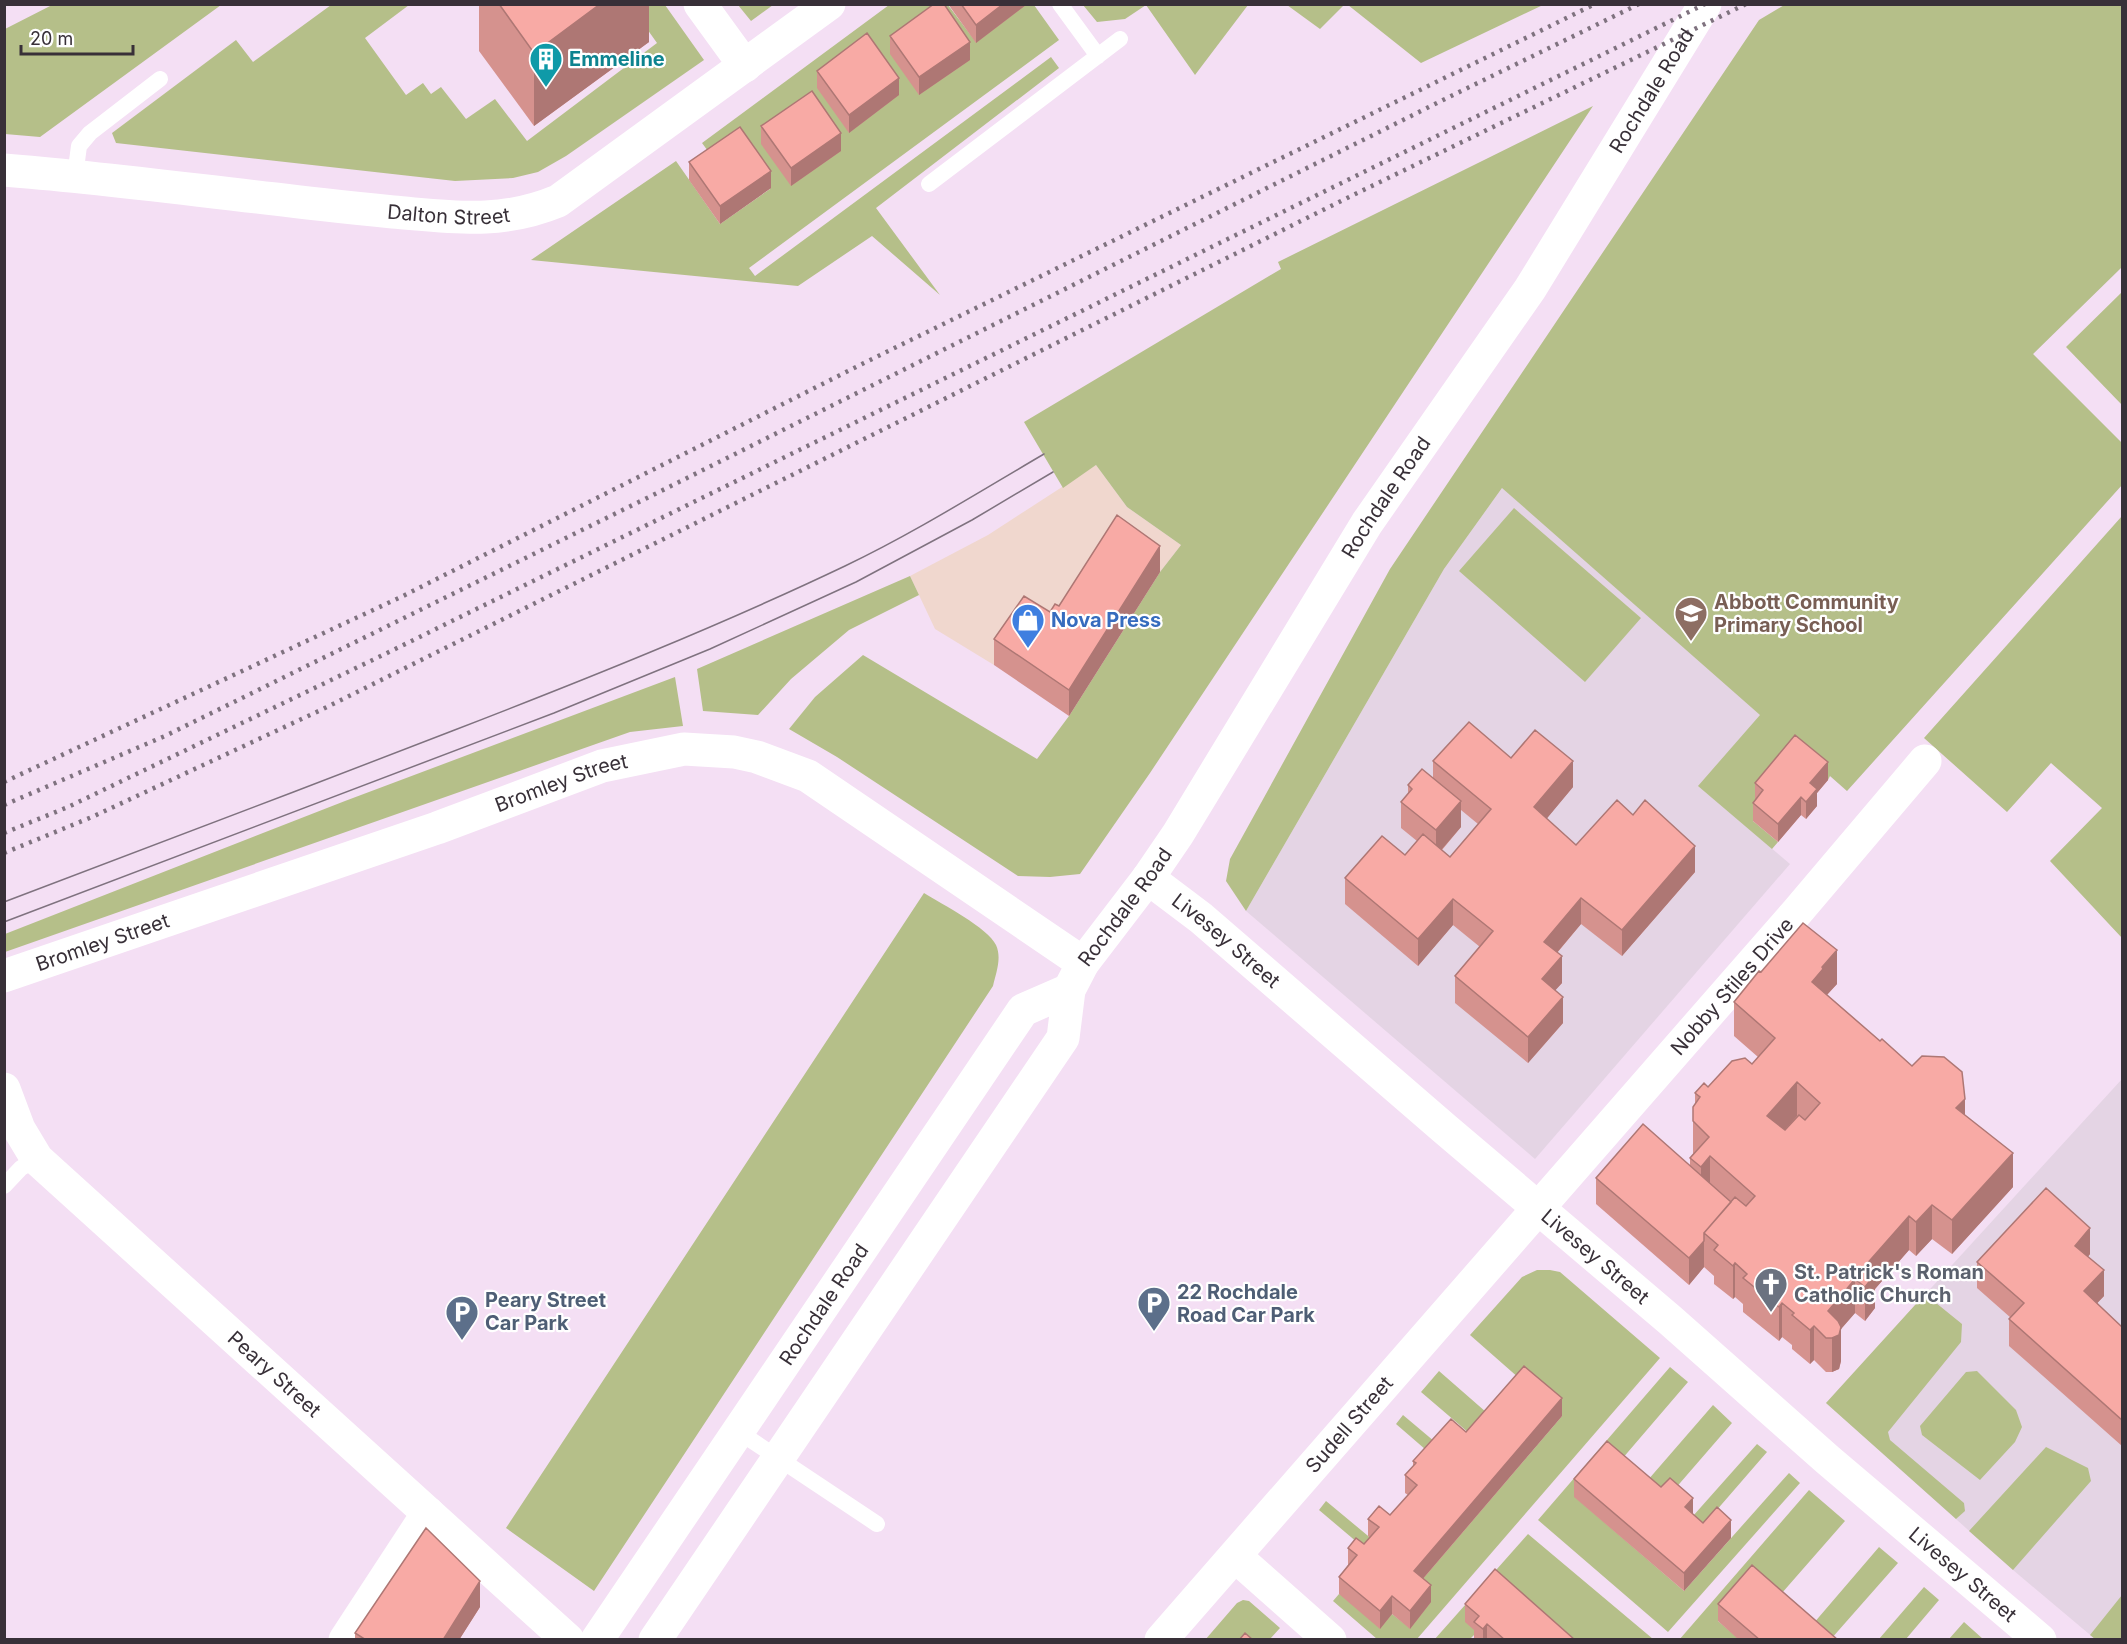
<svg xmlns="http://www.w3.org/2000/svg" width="2127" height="1644" font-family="Inter,sans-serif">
<rect width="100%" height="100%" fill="#f4dff4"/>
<path fill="#f0d7ce" d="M1096 465 1127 507 1181 545 1160 572 994 665 935 629 910 576 988 535Z"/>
<path fill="#e4d4e4" d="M1820 5H2122V267L2033 354 2122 443V485L1847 791 1830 776 1699 786 1790 864 1535 1159 1246 911 1444 569 1502 488Z
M2122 1079V1639H2095L2013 1570 1826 1403Z"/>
<path fill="#b5bf89" d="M54 4H221V5L40 137 5 134V29Z
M1786 4 2122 5V267L2033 354 2122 443V485L1847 791 1830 776 1828 780 1753 821 1778 842 1772 849 1698 786 1760 715 1502 488 1444 569 1246 911 1226 881 1230 859 1390 569 1759 20Z
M331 5H409L365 38 406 95 423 83 431 94 441 87 466 119 495 99 527 141 657 43 630 5H665L704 60 566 156 538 172 513 178 455 181 116 143 112 133 236 40 253 62Z
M738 5H773L751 21Z
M889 5H948L976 42 1025 5H1034L1059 40 749 268 755 276 1051 57 1059 68 876 208 940 295 872 236 798 286 531 260 676 161 720 224 770 189 716 162 702 143Z
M1083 5H1248L1195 75 1146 5 1125 19 1097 22Z
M1287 5H1344L1320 29Z
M1348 5H1543L1421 63Z
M1593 106 1150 773 1080 874 1050 877 1018 876 837 757 789 729 815 697 863 655 1037 759 1069 716 1160 572 1181 545 1127 507 1096 465 1063 488 1024 422 1281 269 1278 262Z
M2122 292V405L2066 347Z
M1514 508 1641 618 1585 682 1459 571Z
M2122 516V938L2050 861 2102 808 2051 763 2007 812 1924 738Z
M910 576 919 595 849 630 791 679 758 715 703 711 697 669Z
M675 677 683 726 630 732 5 952V934L345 801Z
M924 893C942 904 988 928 996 945 1002 958 996 973 993 986L594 1591 506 1528Z
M1537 1270H1550L1560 1272 1660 1358 1417 1639H1377L1333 1601 1339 1594 1392 1614 1410 1628 1414 1589 1562 1416 1470 1335 1522 1277Z
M1925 1294 1962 1324 1961 1342 1888 1432 1890 1440 1964 1503 1965 1511 1956 1519 1826 1403Z
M1670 1367 1688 1382 1616 1466 1575 1497 1684 1591 1789 1473 1800 1483 1668 1632 1538 1520Z
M1439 1371 1494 1419 1476 1439 1421 1392Z
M1977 1371 2016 1410 2022 1427 2015 1442 1980 1480 1922 1435 1920 1426 1966 1372Z
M1713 1405 1732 1423 1661 1505 1641 1488Z
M1403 1415 1441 1447 1433 1456 1396 1424Z
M1757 1444 1767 1452 1696 1534 1693 1516Z
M2046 1447 2088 1468 2091 1481 2013 1570 1969 1531Z
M1809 1490 1845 1521 1774 1602 1718 1621 1739 1639 1679 1640Z
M1326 1501 1379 1545 1371 1554 1319 1510Z
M1528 1534 1653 1639H1554L1477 1632 1470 1639 1434 1640Z
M1879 1547 1898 1563 1831 1639 1807 1631Z
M1924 1587 1939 1600 1906 1639H1879Z
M2122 1595V1639H2095L2090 1635Z
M1243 1600 1249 1601 1280 1628 1270 1639 1205 1640 1237 1603Z
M1964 1622 1983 1639H1949Z"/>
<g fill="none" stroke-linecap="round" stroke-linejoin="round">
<path stroke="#fff" stroke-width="16" d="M1060 4 1098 56
M75 176 79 146 90 133 160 79
M929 184 1120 39
M4 1186 21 1168 37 1159
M739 1432 877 1524"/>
<g stroke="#fff" stroke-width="33">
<path d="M700 4 745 66"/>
<path id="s1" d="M4 170C95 177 185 189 275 199 315 204 354 208 393 212 454 217 500 225 558 201L829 4"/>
<path id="s2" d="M4 976 437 828 602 766 684 749 734 752 757 757 808 776 1083 963"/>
<path id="s3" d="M4 1089 19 1129 37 1159 568 1640"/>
<path d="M1235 1556 1330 1640"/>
<path d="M345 1640 428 1513"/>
<path id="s4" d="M1161 1640 1797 912 1925 761"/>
</g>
<path stroke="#fff" stroke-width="33" id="s5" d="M1148 878 1201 918 1445 1129 1670 1320 1828 1460 2040 1640"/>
<g stroke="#fff" stroke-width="33">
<path id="s6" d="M597 1640 1023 1010 1069 990"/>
<path id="s7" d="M655 1640 1063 1038 1069 990 1083 963 1148 878 1178 834 1367 523 1530 289 1705 4"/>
</g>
<path stroke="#7f727f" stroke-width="1.5" d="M4 902C154 845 303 789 452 731 584 680 717 627 845 566 914 533 979 492 1044 454
M4 922 554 713 710 649 856 582 972 520 1053 472"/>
<path stroke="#7f727f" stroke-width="4.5" stroke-dasharray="3 6" stroke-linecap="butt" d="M4 782 401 597 864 363 1595 4
M4 805 165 736 655 494 1443 100 1639 4
M4 833 68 807 385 654 1705 4
M4 853 92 817 323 709 1345 199 1746 4"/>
</g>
<path fill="#d5928e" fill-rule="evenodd" d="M479 4H649V42L534 126 479 51Z
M948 4H1026V5L976 43Z
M890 36 970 60 919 95 890 54Z
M817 71 899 95 849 133 817 88Z
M761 126 841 151 791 186 761 144Z
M689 162 771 188 720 224 689 180Z
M1160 572 1069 716 994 665V639L1050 612 1059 606Z
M1511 758 1573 787 1546 819 1576 845 1695 872 1622 956 1581 924 1557 953 1562 983 1555 990 1563 1023 1528 1063 1455 1003V976L1480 947 1453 925 1418 966 1345 904V878L1405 855 1417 841 1401 828V802L1408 794V785L1433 779V761ZM1461 810 1478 824 1450 857 1442 850 1461 827Z
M1828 780 1817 793V806L1806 819 1801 815 1778 842 1753 821V803L1755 801V783Z
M1761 972 1837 984 1827 995 1965 1115 2013 1187 1952 1254 1932 1239 1916 1256 1909 1250 1875 1289V1308L1865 1321 1855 1313 1841 1329V1361L1839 1369 1832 1372H1826L1814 1360 1810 1364 1792 1349V1345L1782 1337 1779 1341 1743 1312V1304L1735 1297 1733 1299 1714 1284V1276L1704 1267 1689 1285 1596 1204V1178L1690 1166V1158L1693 1154V1107L1695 1105V1093L1708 1087 1752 1064 1758 1057 1734 1036V1002Z
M2090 1254 2088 1257 2104 1296 2097 1303 2122 1327V1446L2009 1346V1319L2011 1318 1977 1288V1262Z
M1562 1416 1423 1579 1431 1602 1410 1629 1392 1614 1380 1629 1339 1594V1577L1348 1565V1548L1364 1544 1370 1538 1368 1536V1519L1390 1515 1408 1495 1405 1493V1475L1413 1466V1461L1466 1432Z
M1574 1479 1693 1515 1703 1523 1731 1538 1684 1591 1574 1497Z
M1465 1604 1575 1640H1474V1630L1465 1622Z
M1718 1604 1838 1640H1739L1718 1621Z
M480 1607 459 1640H355V1633Z"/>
<path fill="#ae7774" d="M600 4H649V42L534 126V53Z
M1003 4 1026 5 976 43V25Z
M970 42V60L919 95V77Z
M899 78V95L849 133V115Z
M841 133V151L791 186V168Z
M771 171V188L720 224V206Z
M1160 546V572L1069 716V690Z
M1573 761V787L1534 834V807Z
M1828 762V780L1817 793V806L1806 819V802L1810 783Z
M1801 797V815L1778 842V824Z
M1461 801V827L1436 856V830Z
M1695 846V872L1622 956V930Z
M1581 898V924L1544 968V942Z
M1453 899V925L1418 966V939Z
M1837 950V984L1823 999 1812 982 1822 967Z
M1562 956V983L1542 1005V979Z
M1563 997V1023L1528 1063V1037Z
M1797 1082V1116L1767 1150V1116Z
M1965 1099V1133L1956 1108Z
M2013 1153V1187L1952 1254V1220Z
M1710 1156V1190L1701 1201V1167Z
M1932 1205V1239L1916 1256V1222Z
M1909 1216V1250L1875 1289V1308L1865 1321V1266Z
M2090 1228V1254L2075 1272V1246Z
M1704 1241V1267L1689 1285V1258Z
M1735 1263V1297L1733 1299V1266Z
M2104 1270V1296L2084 1317V1291Z
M1855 1279V1313L1841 1329V1361L1839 1369 1832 1372V1338L1828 1311Z
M1782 1303V1337L1779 1341V1307Z
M1814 1326V1360L1810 1364V1330Z
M1562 1398V1416L1414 1589V1571Z
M1693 1498V1516L1685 1507Z
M1731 1520V1538L1684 1591V1573Z
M480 1581V1607L459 1640H443Z
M1431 1585V1602L1410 1629V1611Z
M1392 1596V1614L1380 1629V1611Z
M1487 1624V1640H1483V1629Z"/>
<path fill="#f8aaa5" stroke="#ae7774" stroke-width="1.5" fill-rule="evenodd" d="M499 4H600L534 53Z
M934 4H944L970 42 919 77 890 36Z
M961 4H1003L976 25Z
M867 33 899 78 849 115 817 71Z
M812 91 841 133 791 168 761 126Z
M740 127 771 171 720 206 689 162Z
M1117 515 1160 546 1069 690 994 639 1024 596 1050 612 1055 604 1059 606Z
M1469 722 1511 758 1535 730 1573 761 1534 807 1576 845 1617 800 1633 815 1645 800 1695 846 1622 930 1581 898 1544 942 1562 956 1542 979 1563 997 1528 1037 1455 976 1493 931 1453 899 1418 939 1345 878 1382 836 1405 855 1423 834 1450 857 1491 809 1433 761Z
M1795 735 1828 762 1810 783 1817 789 1806 802 1801 797 1778 824 1753 803 1763 790 1755 783Z
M1422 769 1461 801 1436 830 1401 802 1412 789 1408 785Z
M1803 923 1837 950 1822 967 1823 969 1812 982 1880 1041 1882 1039 1912 1066 1922 1056 1944 1057 1962 1072 1965 1099 1956 1108 2013 1153 1952 1220 1932 1205 1916 1222 1909 1216 1865 1266 1875 1274 1865 1287 1855 1279 1828 1311 1838 1321 1841 1327 1839 1335 1832 1338H1826L1814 1326 1810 1330 1792 1315 1794 1313 1782 1303 1779 1307 1743 1278 1747 1274 1735 1263 1733 1266 1714 1250 1718 1245 1704 1233 1735 1197 1746 1206 1755 1196 1710 1156 1701 1167 1690 1158 1709 1137 1693 1121V1107L1700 1097 1695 1093 1704 1083 1708 1087 1732 1061 1745 1058 1752 1064 1775 1038 1734 1002 1759 971 1761 972ZM1797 1082 1820 1103 1805 1120 1799 1115 1785 1130 1767 1116Z
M1643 1124 1731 1202 1704 1233V1241L1689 1258 1596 1178Z
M2046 1188 2090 1228 2075 1246 2104 1270 2084 1291 2122 1327V1420L2009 1319 2024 1303 1977 1262Z
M1524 1366 1562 1398 1414 1571 1431 1585 1410 1611 1392 1596 1380 1611 1339 1577 1357 1555 1348 1548 1356 1538 1364 1544 1379 1527 1368 1519 1379 1506 1390 1515 1417 1485 1405 1475 1416 1463 1413 1461 1451 1419 1466 1432Z
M1607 1441 1661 1487 1670 1478 1693 1498 1685 1507 1703 1523 1717 1507 1731 1520 1684 1573 1574 1479Z
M426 1528 480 1581 443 1640H366L355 1633Z
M1752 1565 1838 1640H1760L1718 1604Z
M1495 1569 1575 1640H1505L1487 1624 1483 1629 1474 1622 1479 1616 1465 1604Z
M1245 1633 1253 1640H1239Z"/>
<defs>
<symbol id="building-pin" viewBox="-11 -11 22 30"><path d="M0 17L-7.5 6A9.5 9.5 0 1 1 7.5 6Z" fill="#0f9aa8" stroke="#fff"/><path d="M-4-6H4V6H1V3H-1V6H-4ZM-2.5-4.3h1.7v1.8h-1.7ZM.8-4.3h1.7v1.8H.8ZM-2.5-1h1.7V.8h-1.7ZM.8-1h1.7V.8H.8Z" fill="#fff"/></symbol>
<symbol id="school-pin" viewBox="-11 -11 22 30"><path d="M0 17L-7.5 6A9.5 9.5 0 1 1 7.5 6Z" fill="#8d6e63" stroke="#fff"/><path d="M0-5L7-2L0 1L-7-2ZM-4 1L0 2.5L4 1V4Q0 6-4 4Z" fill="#fff"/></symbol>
<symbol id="shop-pin" viewBox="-11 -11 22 30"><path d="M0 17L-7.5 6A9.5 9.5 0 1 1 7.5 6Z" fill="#3f7fe0" stroke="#fff"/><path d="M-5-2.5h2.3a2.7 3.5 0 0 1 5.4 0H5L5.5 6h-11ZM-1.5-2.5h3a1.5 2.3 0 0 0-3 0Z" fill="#fff"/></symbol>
<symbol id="church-pin" viewBox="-11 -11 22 30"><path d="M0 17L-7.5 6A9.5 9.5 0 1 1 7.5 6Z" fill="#6b7280" stroke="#fff"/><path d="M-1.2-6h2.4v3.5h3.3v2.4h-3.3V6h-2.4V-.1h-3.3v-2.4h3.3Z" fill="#fff"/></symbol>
<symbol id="parking-pin" viewBox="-11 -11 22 30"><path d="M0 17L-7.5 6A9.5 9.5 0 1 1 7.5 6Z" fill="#5c6f8a" stroke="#fff"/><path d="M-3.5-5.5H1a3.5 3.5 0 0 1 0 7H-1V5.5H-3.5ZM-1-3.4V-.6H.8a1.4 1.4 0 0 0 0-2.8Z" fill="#fff"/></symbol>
</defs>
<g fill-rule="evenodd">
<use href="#building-pin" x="527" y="40" width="38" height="52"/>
<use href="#school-pin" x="1672" y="594" width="38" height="52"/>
<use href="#shop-pin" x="1009" y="601" width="38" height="52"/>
<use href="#church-pin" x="1752" y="1265" width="38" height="52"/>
<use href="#parking-pin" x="1135" y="1284" width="38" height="52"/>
<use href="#parking-pin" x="443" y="1293" width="38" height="52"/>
</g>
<g text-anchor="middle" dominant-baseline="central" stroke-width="4.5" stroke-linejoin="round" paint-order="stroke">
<g font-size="20" font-weight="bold" fill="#0d838f" stroke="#fff" text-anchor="start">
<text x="569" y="59">Emmeline</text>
</g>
<g font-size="20" fill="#383038" stroke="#fff">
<text stroke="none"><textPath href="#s7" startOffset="1848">Rochdale Road</textPath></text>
<text stroke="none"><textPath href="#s1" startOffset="447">Dalton Street</textPath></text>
<text stroke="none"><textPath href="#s7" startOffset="1362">Rochdale Road</textPath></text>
<text stroke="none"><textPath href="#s2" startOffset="590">Bromley Street</textPath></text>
<text stroke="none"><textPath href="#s7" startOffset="876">Rochdale Road</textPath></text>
<text stroke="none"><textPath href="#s5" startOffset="100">Livesey Street</textPath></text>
<text stroke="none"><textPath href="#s2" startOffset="104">Bromley Street</textPath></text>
<text stroke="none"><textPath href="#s4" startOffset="868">Nobby Stiles Drive</textPath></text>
<text stroke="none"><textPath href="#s5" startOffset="586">Livesey Street</textPath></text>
<text stroke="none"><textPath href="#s6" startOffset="405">Rochdale Road</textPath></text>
<text stroke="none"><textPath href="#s3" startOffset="398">Peary Street</textPath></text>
<text stroke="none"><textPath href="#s4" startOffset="286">Sudell Street</textPath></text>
<text stroke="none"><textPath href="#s5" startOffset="1072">Livesey Street</textPath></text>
</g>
<g font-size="20" font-weight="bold" fill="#785e54" stroke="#fff" text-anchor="start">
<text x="1714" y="602">Abbott Community<tspan x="1714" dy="23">Primary School</tspan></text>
</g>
<g font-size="20" font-weight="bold" fill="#366cbe" stroke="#fff" text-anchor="start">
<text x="1051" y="620">Nova Press</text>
</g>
<g font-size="20" font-weight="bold" fill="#5b616d" stroke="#fff" text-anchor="start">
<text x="1794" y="1272">St. Patrick's Roman<tspan x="1794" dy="23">Catholic Church</tspan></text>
</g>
<g font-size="20" font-weight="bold" fill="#4e5e75" stroke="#fff" text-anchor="start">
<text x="1177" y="1292">22 Rochdale<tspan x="1177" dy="23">Road Car Park</tspan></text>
<text x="485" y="1300">Peary Street<tspan x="485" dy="23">Car Park</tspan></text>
</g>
</g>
<rect width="2127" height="1644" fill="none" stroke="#383038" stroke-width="12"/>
<path d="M21 45v9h112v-9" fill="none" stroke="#383038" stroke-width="3"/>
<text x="30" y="45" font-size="18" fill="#383038" stroke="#ffffff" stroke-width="4.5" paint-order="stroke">20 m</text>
</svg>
